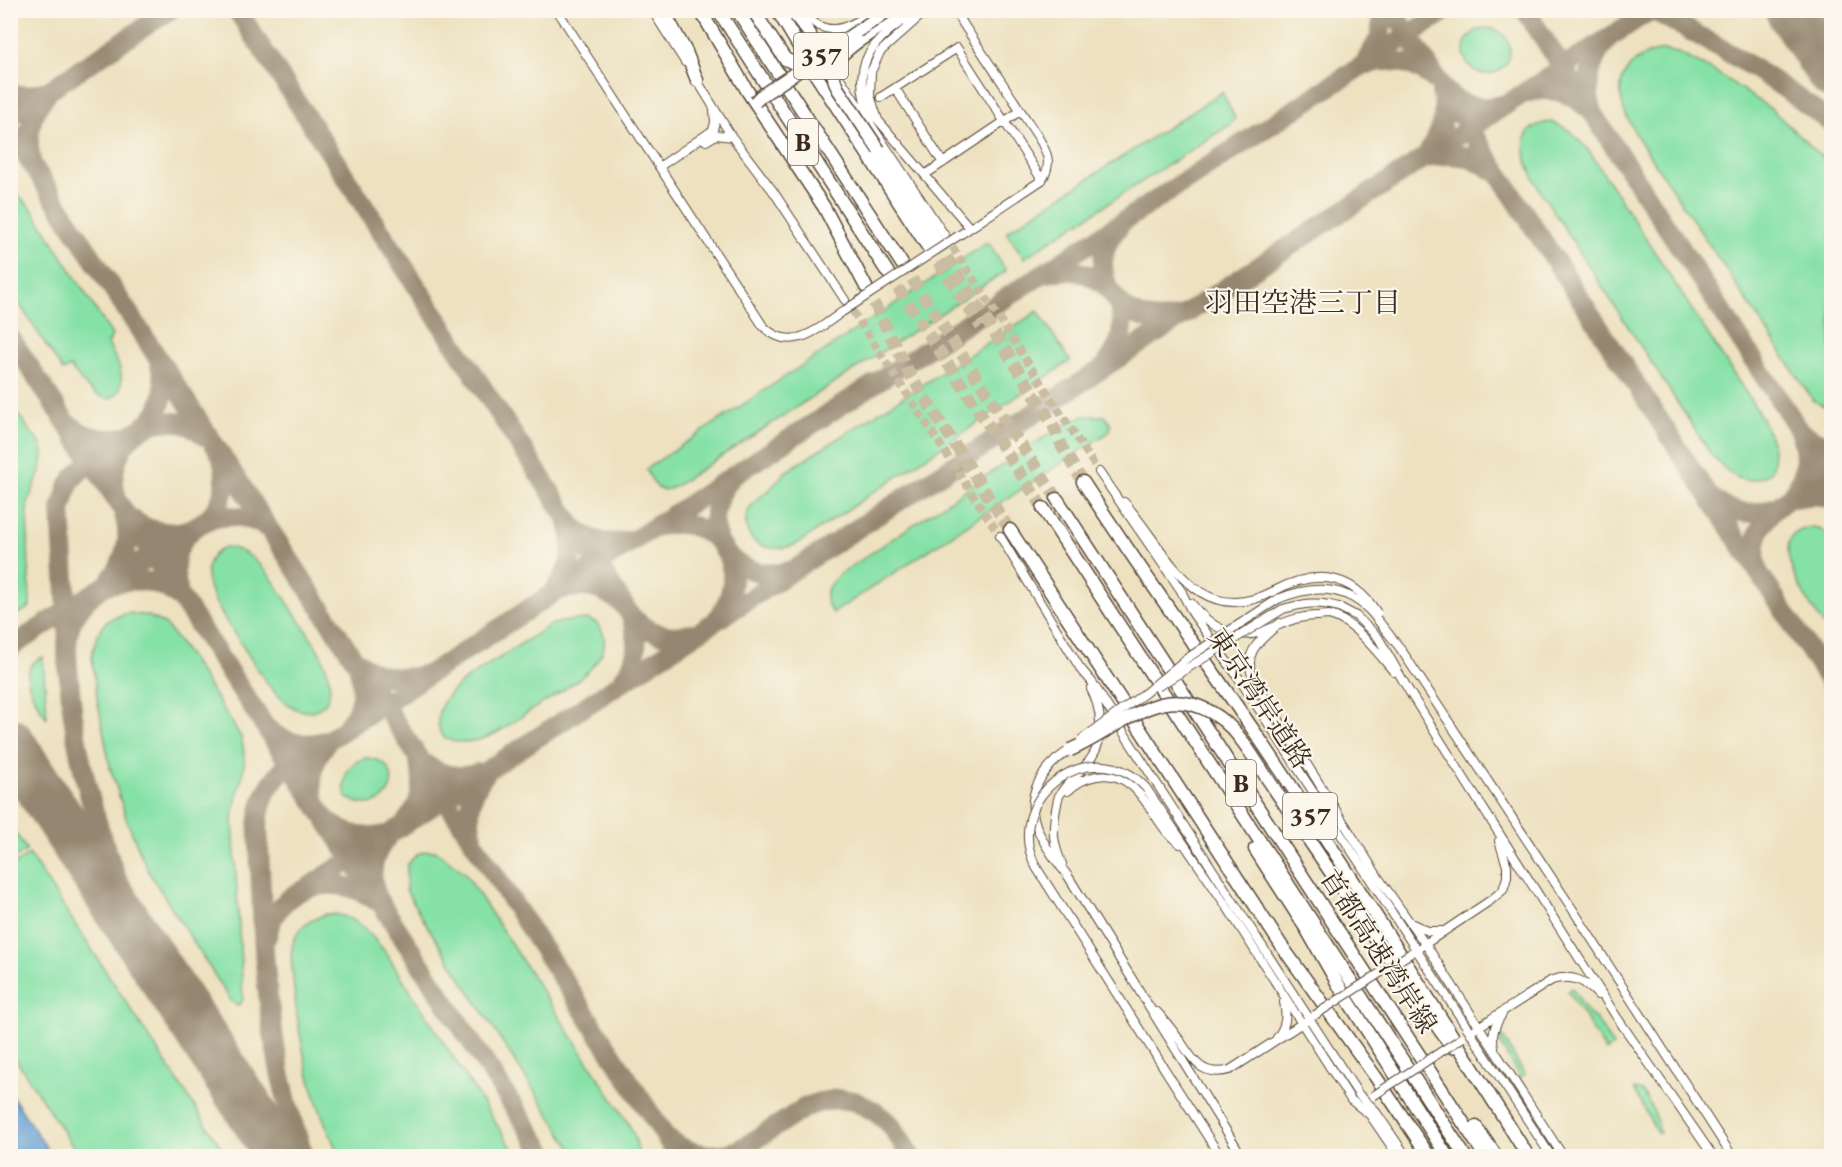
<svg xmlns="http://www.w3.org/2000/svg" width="1842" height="1167" font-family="'EB Garamond','Noto Serif JP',serif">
<rect width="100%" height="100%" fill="#fbf7ec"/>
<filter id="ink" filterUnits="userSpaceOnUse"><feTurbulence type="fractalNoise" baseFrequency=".0167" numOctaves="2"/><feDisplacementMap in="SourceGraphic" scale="12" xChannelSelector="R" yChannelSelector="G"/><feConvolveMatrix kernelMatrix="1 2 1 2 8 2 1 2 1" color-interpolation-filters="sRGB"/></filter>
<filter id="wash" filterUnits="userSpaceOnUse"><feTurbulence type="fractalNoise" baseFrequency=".008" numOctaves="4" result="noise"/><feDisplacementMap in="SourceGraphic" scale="24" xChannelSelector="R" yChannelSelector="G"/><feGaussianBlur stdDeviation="1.35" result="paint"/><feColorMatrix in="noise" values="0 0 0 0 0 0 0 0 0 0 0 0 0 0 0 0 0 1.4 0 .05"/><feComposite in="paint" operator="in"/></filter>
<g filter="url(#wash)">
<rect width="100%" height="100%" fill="#ede1c0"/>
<path fill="#86e1a7" stroke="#608662" stroke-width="1.5" d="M1464 51a23 23 0 1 1 46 0a23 23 0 1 1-46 0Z
M1663 50 1678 53 1714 71 1771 109 1831 165V410L1813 400 1638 138C1632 127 1624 115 1622 103 1615 72 1635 55 1663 50Z
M1222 92 1235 118 1231 124 1024 258 1006 232Z
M1551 122 1569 130 1589 151 1759 413C1769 431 1779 452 1770 473 1741 489 1733 476 1712 456L1540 191C1528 166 1507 127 1551 122Z
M10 187 32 209 112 335 108 344C111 351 116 358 119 366 126 387 116 409 93 392 84 386 77 375 70 367L63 371 11 291Z
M988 242 1006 271 677 485C657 497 655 485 646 469Z
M1038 311 1070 361 795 545C776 551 751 550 746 526 745 519 748 511 752 505 757 499 764 494 770 489 775 484 780 478 785 472Z
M11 409C19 414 24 422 29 430 33 435 38 440 41 445 49 462 30 490 27 508L30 607 11 618Z
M1085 416H1105L1111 425 1109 432 833 613C820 597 826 586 840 574L1035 443 1074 419Z
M1811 527 1821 530 1831 537V636C1818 616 1777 563 1791 538 1795 531 1804 529 1811 527Z
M226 547C236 548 243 551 251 557 269 571 281 592 293 611 307 631 341 676 326 702 322 707 317 710 311 711 282 715 257 668 244 648 228 624 181 565 226 547Z
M128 613 149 616 166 625 192 660 241 737C251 774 234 788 233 821L243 999 240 1005 235 1004 231 1001 148 871 127 821 110 767 97 698 92 657 93 650 98 633 106 622 113 618Z
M588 619C596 622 600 625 603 633 614 665 555 695 533 709 517 719 501 733 482 739 471 742 453 746 443 736 439 732 438 725 438 719 439 690 482 669 504 655 519 645 535 635 550 625L566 621Z
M43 657 47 719C36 701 12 670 43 657Z
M366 758C412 760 390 825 346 797 341 779 347 762 366 758Z
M10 825 27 850 11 861H10Z
M429 851H436L465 873 629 1124 636 1141 639 1156H577L575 1154 422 918 406 890 407 865 413 858 419 853Z
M29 854 227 1156H79L11 1052V867Z
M327 914C357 914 368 932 386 953L517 1156H339C333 1141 326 1126 320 1110 304 1069 297 1023 293 979 292 966 289 950 295 938 302 924 313 919 327 914Z
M1572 988 1588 1013 1596 1019 1613 1046 1606 1051 1568 991Z
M1500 1032 1525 1075 1520 1078 1500 1043Z
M1634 1089 1642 1091 1654 1112 1660 1132 1658 1134Z"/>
<path fill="#649ed3" stroke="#506478" stroke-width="1.5" d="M10 1094H11L52 1156H11Z"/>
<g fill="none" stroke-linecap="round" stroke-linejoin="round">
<path stroke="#94866f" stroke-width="20" d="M237 10 631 616C649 634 669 640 694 633
M1392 10 1832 685
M1525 10 1832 480
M1652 10C1717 45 1774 77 1832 124
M1367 59 1380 37 1383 10
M1370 64C1395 56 1421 65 1439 84 1445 90 1449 96 1457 100 1471 108 1486 109 1502 105
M1529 92C1550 87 1569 91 1585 106
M10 94 28 96 43 92
M1592 110C1584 86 1590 61 1606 42
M10 116 170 10
M10 131 678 1156
M1428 153C1441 134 1448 114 1441 91
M1428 158C1452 151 1474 156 1493 171
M31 159C25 137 31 112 47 94
M1119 227C1078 269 1123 334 1177 317
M1048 273C1105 258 1145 317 1107 363
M10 337 546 1156
M71 426C116 461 180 420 160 365
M1802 432 1814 440 1832 447
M729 481C723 490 717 499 715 511 708 554 750 582 789 571
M116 495C102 440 162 398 205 436
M1791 495C1805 479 1808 459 1802 439
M1712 498C1731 515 1754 516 1776 507
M1793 498 1814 495 1832 499
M132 519C178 554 239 516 222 459
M659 526C717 512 754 571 718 617
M575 528C591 542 611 546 631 540
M1758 570C1742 517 1795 494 1832 471
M110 580C125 562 132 538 124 515
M112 584C135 577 159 580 177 596
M178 589C160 531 222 496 269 529
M564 589C585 583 603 588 620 602
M554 591C570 571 576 547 568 523
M94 593C82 605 71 617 68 635 65 652 69 672 70 690 78 780 109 864 144 947
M68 630 61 509 69 484 74 477 84 467 103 454
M10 649 17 643 163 548
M358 662C378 678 400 681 424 675
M623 679C639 659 639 639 631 616
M347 726C361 710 365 691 359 670
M268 729C284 743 304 747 324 741
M422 762C439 775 458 780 478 773
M315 801C308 780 313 761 326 744
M407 820C421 803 426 784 419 763
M328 821C345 835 364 840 385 835
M473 837C466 815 471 791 487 772
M304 890 1651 10
M376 894C369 874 373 854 387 838
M267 937C276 885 335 870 375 900
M668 1138C689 1156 717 1159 741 1149
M304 1156C291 1120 281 1083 275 1045 262 973 262 898 258 825 260 802 267 785 283 770L437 669 1447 10
M730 1156 806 1107 820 1102 837 1099 854 1101 874 1111 890 1124 911 1156"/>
<path stroke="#94866f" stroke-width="50" d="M1790 10 1832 74
M10 743 280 1156"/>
</g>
</g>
<g filter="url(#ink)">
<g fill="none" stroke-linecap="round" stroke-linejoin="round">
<path stroke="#c9bca0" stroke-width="8" stroke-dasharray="8 4" stroke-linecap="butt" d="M946 237 1099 472
M846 301 1000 536"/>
<path stroke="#c9bca0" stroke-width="12" stroke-dasharray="12 6" stroke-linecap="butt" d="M937 242 1053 425 1062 447 1083 482
M928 247 981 327
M902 264 1057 499
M888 273 1043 508
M866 287 910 375 1010 530"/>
<defs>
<path id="minor" d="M557 10 763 326C790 354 817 330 842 312
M652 10 685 62
M802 10C825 42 849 28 876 10
M927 10 880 52 871 72 870 95 878 120 970 228
M954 10 1038 137C1047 152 1053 163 1042 180L958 236
M808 30 945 236
M695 77 732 137 773 191 845 300
M895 88 943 163
M881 97 957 48 1042 180
M871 119C847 64 873 37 920 10
M706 141 716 135 732 137
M659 167 713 130 715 122 714 110
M926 174 1020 111
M1099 472 1182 592
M1124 502C1167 550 1195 632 1274 591
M1000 536 1083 673
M1180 589 1193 614 1238 677 1551 1156
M1191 603C1209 626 1234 642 1263 631 1284 624 1292 617 1315 616 1320 616 1325 615 1329 615 1353 620 1379 654 1394 672
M1339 607 1356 616 1378 637 1409 691 1472 791 1616 1016 1713 1156
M1280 623C1260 640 1240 653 1255 682L1378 877 1430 951 1563 1156
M1384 628 1400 648
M1081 669 1092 682 1129 741 1359 1095 1374 1109 1406 1156
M1056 760C1012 801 1038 838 1068 876L1242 1156
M1146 788 1229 910 1351 1100 1370 1115 1398 1156
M1068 791C1077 782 1085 778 1097 776 1133 769 1148 808 1166 831 1170 836 1175 840 1180 844
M1062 864C1053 844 1052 831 1056 809 1057 805 1057 801 1059 796 1067 781 1083 771 1092 757 1105 737 1101 708 1091 689
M1413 924 1428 931H1441
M1422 946 1491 900 1503 890 1507 877V866L1499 841
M1157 1012C1166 1021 1173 1031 1181 1042 1194 1062 1203 1077 1230 1070L1304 1022
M1475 1029 1552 980C1573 974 1584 980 1598 995
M1277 1038C1286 1026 1287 1016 1284 1002
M1494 1047C1491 1034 1495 1025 1502 1014"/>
<path id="highway" d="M663 10 686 52 697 80
M700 10 748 92 824 207 866 287
M718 10 888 273
M737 10 902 264
M777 10 816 75 928 247
M791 10 810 34
M857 42 904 10
M879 150 937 242
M1083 482C1141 571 1203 657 1263 744 1354 879 1441 1018 1528 1156
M1057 499 1485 1156
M1043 508 1465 1156
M1010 530 1281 945 1375 1076 1429 1156
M1311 843 1389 959 1452 1047
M1255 849 1307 930 1342 991 1447 1156
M1476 1127 1496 1156"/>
</defs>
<use href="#minor" stroke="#564536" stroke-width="10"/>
<use href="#highway" stroke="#564536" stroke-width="15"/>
<use href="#minor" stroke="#fff" stroke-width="8"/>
<use href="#highway" stroke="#fff" stroke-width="12"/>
<defs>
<path id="minor-bridge" d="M842 312 958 236
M1274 591C1314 570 1351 572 1377 613
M1400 648 1573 910 1732 1156
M1157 687 1283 609C1305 603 1317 601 1339 607
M1081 740 1145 693 1186 659 1278 599C1309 586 1343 584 1369 610 1374 615 1379 622 1384 628
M1056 760 1072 748
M1146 788C1093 729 1000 798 1036 867L1220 1156
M1315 1015 1411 953
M1373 1096 1462 1038"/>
<path id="highway-bridge" d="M753 10 785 59 796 64 811 59
M857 42C839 56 826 65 838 89L879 150
M755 102 761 96 889 10
M1070 750C1098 738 1122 718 1151 707 1164 702 1178 701 1191 704 1229 714 1245 744 1265 775 1280 797 1295 820 1311 843"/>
</defs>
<use href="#minor-bridge" stroke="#564536" stroke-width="10" stroke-linecap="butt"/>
<use href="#highway-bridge" stroke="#564536" stroke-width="15" stroke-linecap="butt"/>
<use href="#minor-bridge" stroke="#fff" stroke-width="8"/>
<use href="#highway-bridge" stroke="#fff" stroke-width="12"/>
</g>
</g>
<g text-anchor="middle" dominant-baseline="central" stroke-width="4.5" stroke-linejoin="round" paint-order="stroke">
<g fill="#fbf7ec" stroke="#75685c" stroke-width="1.5">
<rect x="794" y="33" width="54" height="46" rx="4.5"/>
<rect x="788" y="119" width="30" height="46" rx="4.5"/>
<rect x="1226" y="760" width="30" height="46" rx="4.5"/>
<rect x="1283" y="793" width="54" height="46" rx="4.5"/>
</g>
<g font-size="26" font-weight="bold" fill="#3b2a1e">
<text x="821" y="56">357</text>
<text x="803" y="142">B</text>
<text x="1241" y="783">B</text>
<text x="1310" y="816">357</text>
</g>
<g font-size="27" fill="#3b2a1e" stroke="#fbf7ec">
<text transform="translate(1260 698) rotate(56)">東京湾岸道路</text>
<text transform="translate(1379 951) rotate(57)">首都高速湾岸線</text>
</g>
<g font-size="28" fill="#3b2a1e" stroke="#fbf7ec">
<text x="1303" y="302">羽田空港三丁目</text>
</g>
</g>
<rect width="1842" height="1167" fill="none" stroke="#fbf7ec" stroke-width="36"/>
</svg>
